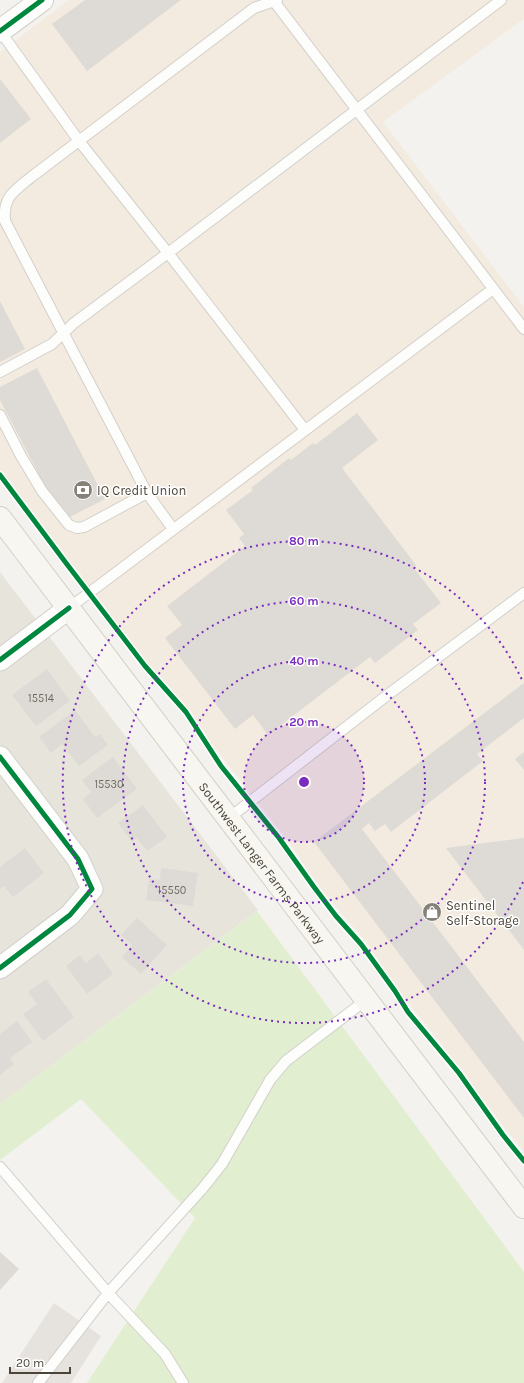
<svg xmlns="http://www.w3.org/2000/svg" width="524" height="1383" font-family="Karla,sans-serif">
<rect width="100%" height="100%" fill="#f4f2ee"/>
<path fill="#e7e4dc" d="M0 572 258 910 0 1104Z"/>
<path fill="#f3ebdf" d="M69 0H524V19L383 122 524 307V1152L485 1103 464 1072 421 1019 403 996 367 943 324 893 286 838 0 475V52Z"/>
<path fill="#e1eecf" d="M257 911 524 1272V1383H87L195 1218 81 1099 0 1160V1104Z"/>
<path fill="#e6e3df" d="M54 1303 101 1336 71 1383H2Z"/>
<path fill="#dedbd6" d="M85 0H181L87 71 52 24Z
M0 79 31 119 0 143Z
M0 301 25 349 0 362Z
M37 368 105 499 68 518 47 490 0 400V387Z
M357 413 378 440 342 468 416 565 413 567 441 603 413 624 418 630 375 663 370 657 268 735 253 715 235 729 165 638 182 625 167 606 245 546 239 538 244 534 226 510 253 490 251 488 289 458 291 460 313 443 315 445Z
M47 669 70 701 36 726 12 695Z
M524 683V718L477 754 483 761 391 832 385 824 375 831 369 823 362 829 524 1042V1118L314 842Z
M75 710 95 737 100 734 108 745 79 766 62 744 51 753 39 737Z
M524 752V770L515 759Z
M113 757 137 789 97 818 83 799 91 792 82 780Z
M143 805 167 837 147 851 137 838 132 842 118 823Z
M524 838V950L446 848Z
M25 848 44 873 13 897 4 886 0 889V867Z
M161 868 198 873 193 906 146 900 149 879 160 880Z
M137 918 167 945 141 974 122 957 132 945 121 935Z
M98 953 113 974 87 994 66 966 80 955 86 963Z
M46 979 74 1017 43 1041 23 1014 37 1004 28 992Z
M17 1021 32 1042 10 1058 14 1064 0 1075V1034Z
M0 1252 19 1269 0 1290Z"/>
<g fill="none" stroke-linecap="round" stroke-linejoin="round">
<defs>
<path id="service" d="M273 0 524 329
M0 31 79 141 168 253 305 430
M0 372 52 344 74 323 168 253 501 0
M0 415 21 456 42 491 69 525 77 528 84 527 147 493
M173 529 147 493 5 221C3 197 13 192 30 178L254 8 277 0
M69 608 493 289
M229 818 390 693 524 593
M0 1167 108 1293 165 1354 183 1383
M38 1383 108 1293 203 1188 222 1164 270 1080 286 1061 366 1000"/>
<path id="minor" d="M0 660 69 608
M0 757 78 859 92 889 70 915 0 968"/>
<path id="tertiary" d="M0 31 42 0"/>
<g id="secondary">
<path id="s1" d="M0 518 524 1207"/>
</g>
</defs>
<use href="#service" stroke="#d2d0cb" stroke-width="12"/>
<use href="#minor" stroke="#d2d0cb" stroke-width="23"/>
<use href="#tertiary" stroke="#d2d0cb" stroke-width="24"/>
<use href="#secondary" stroke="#d3cfc5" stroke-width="24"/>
<use href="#service" stroke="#fdfdfc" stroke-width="10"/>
<use href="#minor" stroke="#fdfdfc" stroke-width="21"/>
<use href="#tertiary" stroke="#fdfdfc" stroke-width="22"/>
<use href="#secondary" stroke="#f7f6f1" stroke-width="22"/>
<defs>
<path id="cycleway" d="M0 31 42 0
M0 475 66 563 145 666 186 712 221 766 279 838 314 887 336 916 361 944 395 991 408 1012 459 1073 503 1135 524 1161
M0 660 69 608
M0 757 78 859 92 889 70 915 0 968"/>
</defs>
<use href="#cycleway" stroke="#fff" stroke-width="8"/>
<use href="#cycleway" stroke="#00873e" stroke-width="5"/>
</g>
<circle cx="304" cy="782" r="60" fill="#7b2cbf" fill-opacity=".12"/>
<g fill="none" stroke="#7b2cbf" stroke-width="2" stroke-dasharray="2 4">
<circle cx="304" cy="782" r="60"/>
<circle cx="304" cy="782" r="121"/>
<circle cx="304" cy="782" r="181"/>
<path d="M523 882A241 241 0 1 1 523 682"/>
</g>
<defs>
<symbol id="bank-disc" viewBox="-11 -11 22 22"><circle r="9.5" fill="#868178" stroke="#fff"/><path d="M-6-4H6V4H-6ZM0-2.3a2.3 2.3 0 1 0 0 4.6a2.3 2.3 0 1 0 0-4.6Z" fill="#fff"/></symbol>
<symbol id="shop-disc" viewBox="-11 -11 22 22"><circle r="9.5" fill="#868178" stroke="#fff"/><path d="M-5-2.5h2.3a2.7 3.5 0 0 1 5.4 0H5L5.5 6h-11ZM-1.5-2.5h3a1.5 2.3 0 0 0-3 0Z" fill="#fff"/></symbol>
</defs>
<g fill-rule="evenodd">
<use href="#bank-disc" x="72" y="479" width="22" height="22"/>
<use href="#shop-disc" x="421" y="901" width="22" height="22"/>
</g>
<g text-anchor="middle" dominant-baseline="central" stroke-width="3" stroke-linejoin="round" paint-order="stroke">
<g font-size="11" fill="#706a61">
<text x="41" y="698">15514</text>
<text x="109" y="784">15530</text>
<text x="172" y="890">15550</text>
</g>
<g font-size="13" fill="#4b4439" stroke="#fff" text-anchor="start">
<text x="97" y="490">IQ Credit Union</text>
<text x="446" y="905">Sentinel<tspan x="446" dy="15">Self-Storage</tspan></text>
</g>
<g font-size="13" fill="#4b4439" stroke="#fff">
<text stroke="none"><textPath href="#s1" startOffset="433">Southwest Langer Farms Parkway</textPath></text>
</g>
</g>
<circle cx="304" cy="782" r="6" fill="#7b2cbf" stroke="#fff" stroke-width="2"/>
<g font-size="12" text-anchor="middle" font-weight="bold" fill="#7b2cbf" stroke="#fff" stroke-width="3" stroke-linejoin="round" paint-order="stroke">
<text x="304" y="545">80 m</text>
<text x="304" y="605">60 m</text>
<text x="304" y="665">40 m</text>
<text x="304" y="726">20 m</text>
</g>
<path d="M10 1367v6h60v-6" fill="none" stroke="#4b4439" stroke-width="2"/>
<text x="16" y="1367" font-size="12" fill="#4b4439" stroke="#ffffff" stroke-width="3" paint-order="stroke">20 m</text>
</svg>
